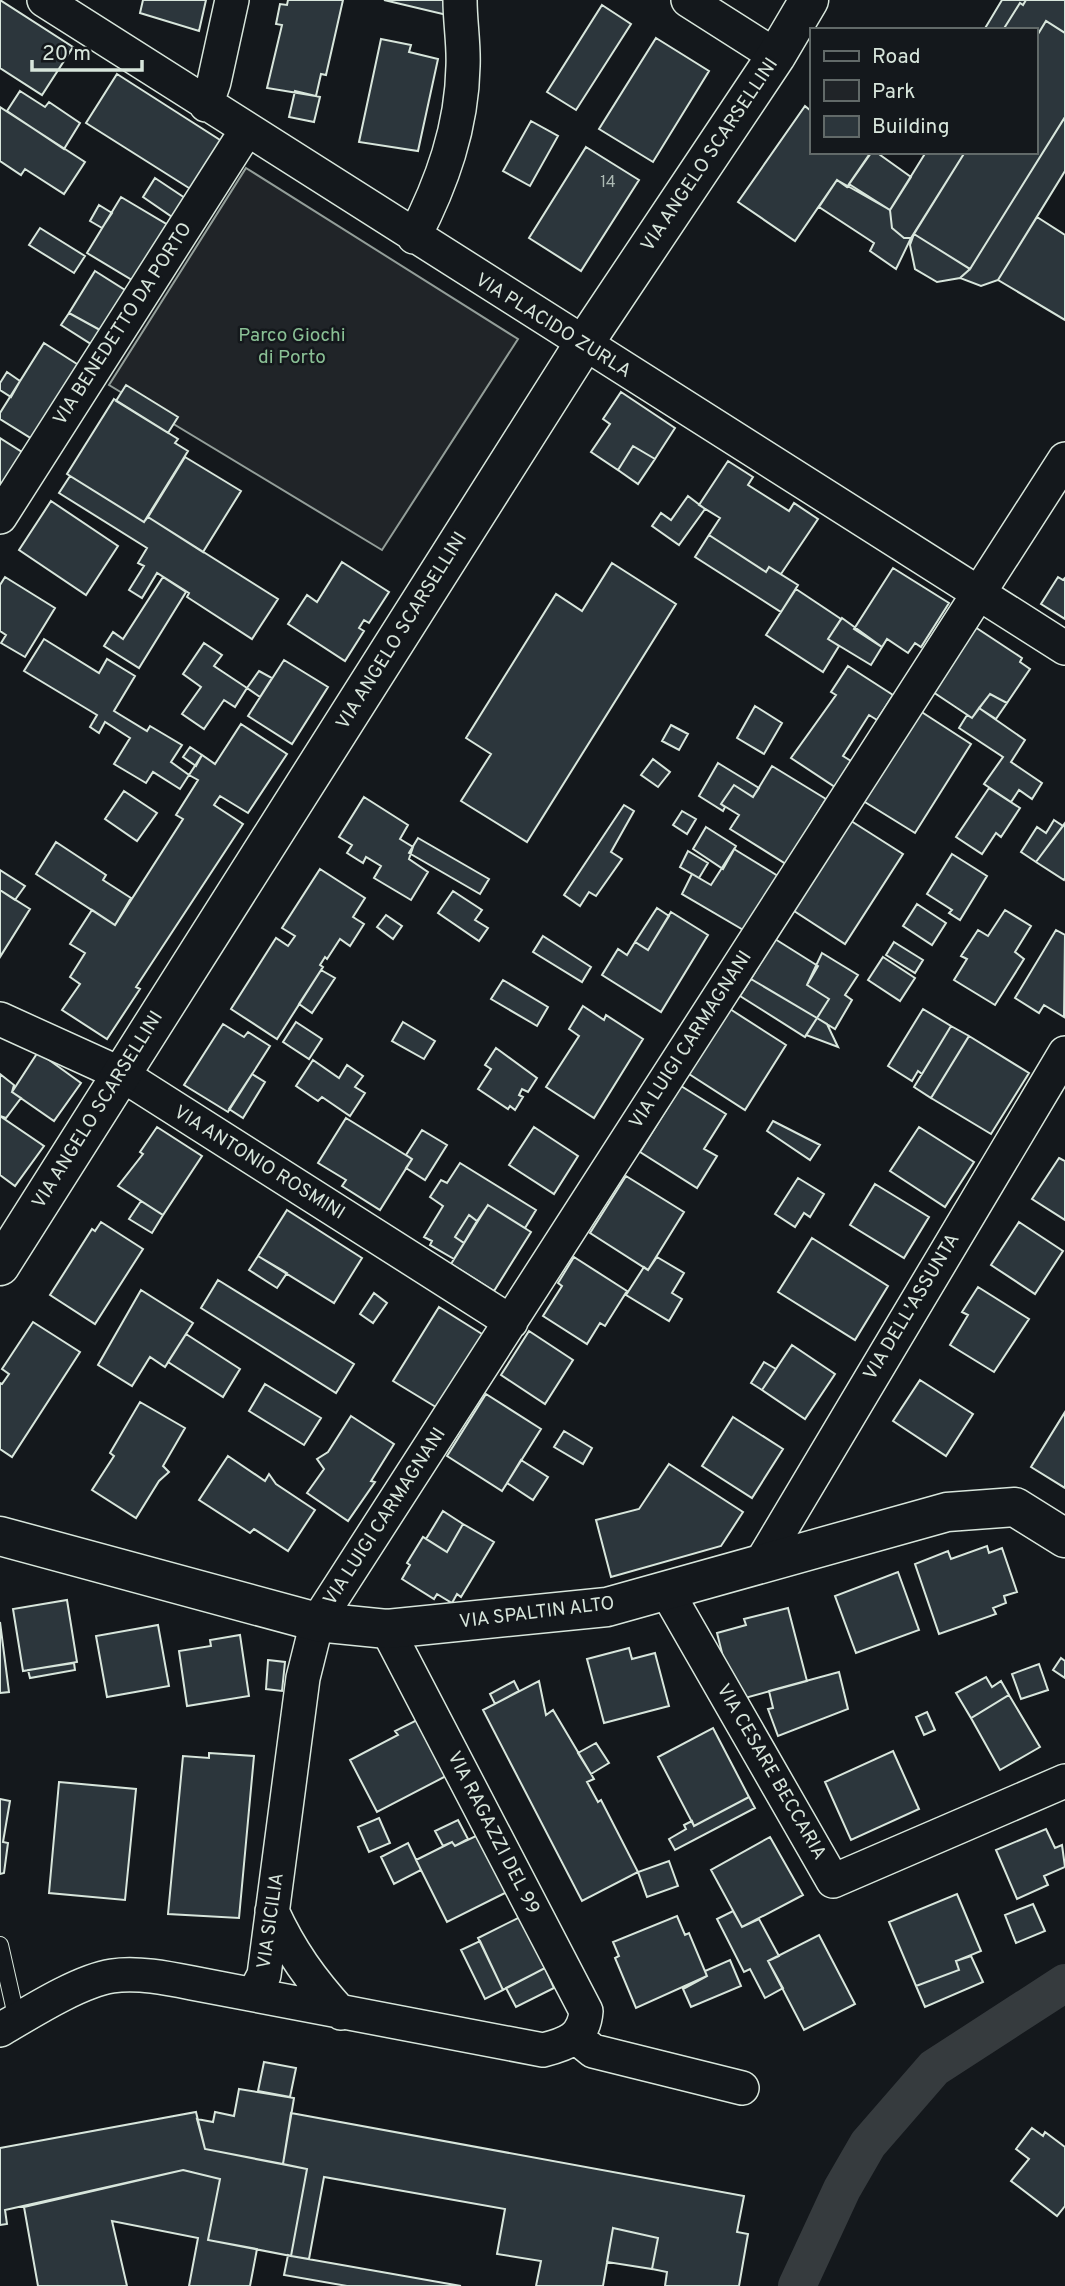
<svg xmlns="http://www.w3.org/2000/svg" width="1065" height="2286" font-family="Overpass,sans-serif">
<rect width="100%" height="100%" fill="#14181c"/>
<path fill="#202428" stroke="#939e99" stroke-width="2" d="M246 168 518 339 382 550 109 385Z"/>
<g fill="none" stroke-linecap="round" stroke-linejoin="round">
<path stroke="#363b3e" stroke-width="38" d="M797 2286 842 2189 868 2144 934 2068 1065 1983"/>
</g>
<path fill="#2c363c" stroke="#d8e6dc" stroke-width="2" d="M0 0 73 47 42 95 0 68Z
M143 0H206L199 31 140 13Z
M288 0H343L326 75 321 74 316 96 267 88 282 25 276 24 280 4 287 5Z
M384 0H450L451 16Z
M1002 0H1026L1023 5 1020 3 1003 30H984Z
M1026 0H1065V33L1046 21 1035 39V30H1003L1020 3 1023 5Z
M602 5 631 24 576 110 547 92Z
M1046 21 1065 33V117L970 269 914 234 965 152H1035V39Z
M656 38 709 71 653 162 599 129Z
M381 39 411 45 409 52 438 59 418 151 359 142Z
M117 74 231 147 200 195 86 123Z
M20 91 45 107 49 102 80 123 64 149 7 111Z
M295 91 320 97 314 122 289 117Z
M805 106 811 111V152L871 153 847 187 837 180 795 241 738 202Z
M0 107 85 162 64 194 25 169 21 175 0 161Z
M1065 117V171L998 280 981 286 960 278 970 269Z
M531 121 558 136 530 186 503 171Z
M586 147 639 180 581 271 529 238Z
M876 152 911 177 890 210 849 184 871 152Z
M926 152H965L911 238H904L892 228 890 210Z
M155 178 191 202 178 221 143 197Z
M837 180 890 210 892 228 904 238H911L896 269 870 251 874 243 819 207Z
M121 197 168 225 142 286 87 253Z
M99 205 112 213 102 228 90 221Z
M1037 217 1065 235V320L998 280Z
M40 228 85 256 74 273 29 245Z
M914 234 970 269 960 278 937 282 915 269 910 245Z
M95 271 136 297 100 330 69 313Z
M69 313 100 330 91 344 61 325Z
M44 343 88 371 42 445 0 419V413Z
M7 372 20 381 11 397 0 390V383Z
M126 385 178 417 168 433 116 401Z
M621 392 675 428 655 459 633 446 618 470 591 452 610 424 603 419Z
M114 399 178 439 175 443 188 451 144 522 67 474Z
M0 438 33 459 0 496Z
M633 446 655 459 638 484 618 470Z
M185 457 241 491 203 552 148 517Z
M728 461 753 477 748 485 789 511 794 503 818 519 781 574 769 567 766 572 709 535 720 518 699 505Z
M70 476 144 522 148 517 278 599 252 639 187 597 189 593 157 573 142 598 129 590 144 566 138 563 147 548 59 493Z
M688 496 705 509 679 545 652 526 661 513 671 520Z
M51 501 118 546 86 595 19 550Z
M709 535 766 572 769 567 798 585 781 612 695 557Z
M342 562 389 592 369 623 364 620 359 628 364 631 345 661 288 624 307 595 317 602Z
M612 563 676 604 527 842 461 801 491 754 466 738 556 594 582 611Z
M893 568 949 603 921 647 915 643 908 653 887 639 882 647 854 629Z
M5 577 55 608 25 657 1 643 6 635 0 631V585Z
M163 577 186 592 139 668 104 646 113 632 123 639Z
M1058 577 1063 580 1065 578V619L1041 604Z
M796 589 841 619 828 639 839 646 823 672 766 635Z
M842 618 882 647 871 665 828 639Z
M972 625 1022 658 1020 662 1030 669 1007 703 990 694 972 718 930 690Z
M44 639 99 673 107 659 135 676 114 711 147 731 150 726 182 745 171 762 189 775 180 789 153 772 146 783 114 764 130 738 105 722 99 733 90 727 97 715 24 671Z
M204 643 222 655 214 666 247 688 235 707 224 700 204 729 182 714 201 687 183 674Z
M284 660 328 687 292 744 248 716Z
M848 666 893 695 877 720 869 715 843 756 851 761 835 787 791 758 836 695 831 692Z
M259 671 272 678 260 697 247 688Z
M990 694 1007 703 996 719 979 708Z
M755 706 782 723 764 754 737 738Z
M979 708 1025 740 1011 762 1042 783 1032 799 1019 790 1011 802 984 784 1003 757 959 728 967 715 972 718Z
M917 709 971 744 915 833 860 799Z
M241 724 287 754 248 813 220 796 214 805 243 824 136 987 140 989 107 1039 62 1010 80 984 70 977 85 953 70 944 92 910 115 925 183 819 176 815 198 780 189 775 202 755 215 764Z
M671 725 688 734 679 750 662 741Z
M190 747 202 755 196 766 183 757Z
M653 759 670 772 658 787 641 775Z
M718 763 759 788 753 797 734 785 721 804 725 807 723 811 699 796Z
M772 766 826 799 786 864 730 829 739 815 721 804 734 785 753 797Z
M989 788 1020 808 1001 837 996 833 982 854 956 837Z
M124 791 157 813 137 841 105 819Z
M364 797 408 825 400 839 413 847 409 859 428 872 411 900 374 878 381 866 366 857 363 863 347 853 352 845 339 837Z
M624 805 634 811 611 852 622 859 596 896 589 892 580 906 564 895Z
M682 811 696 819 687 834 673 825Z
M848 819 903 854 845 944 791 909Z
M1054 820 1063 826 1036 862 1021 852 1037 827 1046 833Z
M1065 823V878L1064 880 1036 862Z
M706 827 736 846 723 869 693 849Z
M418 838 489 879 480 894 409 853Z
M56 842 106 875 103 880 131 898 115 925 36 874Z
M734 849 778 876 745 931 682 894 692 874 711 885Z
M688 851 708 863 699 878 680 867Z
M952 854 987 876 960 920 949 913 952 910 927 894Z
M320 869 365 898 353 917 364 924 350 946 340 939 327 959 325 957 320 965 323 967 277 1039 231 1009 276 938 288 946 295 936 282 928Z
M0 870 25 886 15 900 0 890Z
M0 890 30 909 0 957Z
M453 891 482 910 475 920 488 928 479 941 438 913Z
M917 904 946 923 932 945 903 926Z
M657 908 669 916 648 950 635 942Z
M1005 910 1031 926 1015 952 1024 959 995 1005 954 980 967 959 961 956 978 930 988 936Z
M671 912 708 935 661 1012 602 975 618 949 627 955 635 942 648 950Z
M386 915 402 926 393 939 377 927Z
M1056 930 1065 935 1064 1017 1044 1005 1039 1013 1015 998Z
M543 936 591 967 582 982 533 952Z
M775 939 818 966 807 985 829 999 817 1018 751 979Z
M894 942 923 960 915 973 886 955Z
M822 953 858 975 845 995 852 1000 835 1029 817 1018 829 999 807 985Z
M883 957 915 978 900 1001 868 980Z
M321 970 335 978 312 1013 299 1004Z
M751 979 817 1018 805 1037 740 996Z
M503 980 548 1007 537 1026 491 999Z
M583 1006 604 1020 606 1015 643 1039 594 1118 546 1087 579 1036 569 1029Z
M730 1009 786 1045 745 1110 689 1074Z
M923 1009 951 1026 922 1074 918 1071 912 1081 888 1066Z
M817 1018 827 1024 838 1047 806 1035Z
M296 1022 322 1039 309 1059 283 1042Z
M403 1022 435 1041 424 1059 392 1041Z
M223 1024 244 1037 248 1032 270 1046 228 1112 184 1085Z
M951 1026 969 1036 931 1098 914 1087Z
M969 1036 1029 1073 991 1134 931 1098Z
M496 1048 537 1078 528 1092 522 1089 519 1095 523 1097 515 1110 510 1106 508 1109 478 1089 491 1069 485 1065Z
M38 1052 81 1083 54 1121 12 1092Z
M313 1060 339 1078 347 1065 363 1076 355 1087 365 1093 350 1116 322 1097 318 1101 296 1086Z
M0 1074 14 1085 12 1092 21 1098 6 1118 0 1116Z
M252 1074 265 1082 243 1118 229 1109Z
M681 1086 726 1114 704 1149 717 1156 697 1188 640 1152Z
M0 1116 44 1146 15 1186 0 1175Z
M346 1118 412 1159 380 1210 342 1186 346 1180 318 1163Z
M773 1121 820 1145 810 1160 767 1131Z
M157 1127 202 1156 163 1215 118 1186 143 1154 140 1152Z
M534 1127 578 1156 554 1194 509 1165Z
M919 1127 974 1162 945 1207 890 1171Z
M422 1130 447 1145 425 1180 406 1168 412 1159 406 1155Z
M1059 1158 1065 1161V1220L1032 1199Z
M460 1163 536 1210 525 1228 488 1205 477 1221 469 1215 455 1237 464 1243 454 1259 430 1245 432 1241 424 1237 443 1206 430 1197 441 1180 447 1183Z
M626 1176 684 1212 648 1270 590 1233Z
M798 1178 824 1194 810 1217 804 1213 795 1227 775 1214Z
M875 1184 929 1217 904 1258 850 1225Z
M141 1201 163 1215 152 1233 129 1219Z
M488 1205 531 1232 494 1291 451 1264Z
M287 1210 362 1258 334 1303 258 1256Z
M469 1215 477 1221 464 1243 455 1237Z
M101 1222 143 1249 95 1324 50 1295 92 1229 95 1231Z
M1019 1222 1063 1251 1035 1294 991 1265Z
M812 1238 888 1286 855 1340 778 1292Z
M258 1256 287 1273 277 1288 249 1270Z
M574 1257 627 1291 605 1326 600 1323 587 1344 543 1316 562 1286 558 1283Z
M657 1257 684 1273 672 1293 682 1299 669 1321 626 1295 644 1267 648 1270Z
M218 1280 354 1364 336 1393 201 1308Z
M978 1287 1029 1319 994 1372 950 1345 968 1315 962 1312Z
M141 1290 193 1323 165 1367 150 1357 132 1386 98 1365Z
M374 1293 387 1303 373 1323 360 1314Z
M439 1307 490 1339 444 1412 393 1381Z
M33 1322 80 1352 12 1457 0 1449V1383L2 1384 9 1374 2 1369Z
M529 1331 573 1360 545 1404 501 1375Z
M186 1334 240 1369 223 1397 168 1362Z
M792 1345 835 1374 805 1419 762 1390Z
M764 1362 776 1369 762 1390 751 1383Z
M920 1380 973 1414 946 1456 893 1421Z
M265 1384 321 1418 304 1445 249 1411Z
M486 1394 541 1429 502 1491 447 1456Z
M140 1402 185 1428 163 1466 169 1472 159 1481 136 1518 92 1490 114 1456 110 1453Z
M1065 1412V1488L1031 1467Z
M351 1416 394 1444 371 1481 375 1482 348 1521 307 1493 324 1469 317 1459 328 1452Z
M733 1417 783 1449 752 1498 702 1466Z
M564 1431 592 1448 583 1464 554 1447Z
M228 1456 265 1481 269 1474 276 1484 315 1510 288 1551 254 1529 250 1533 199 1500Z
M521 1460 548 1477 533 1500 507 1483Z
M669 1464 743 1512 721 1546 611 1577 596 1520 639 1509Z
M443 1511 463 1524 447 1552 426 1539Z
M463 1524 494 1542 461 1597 457 1594 452 1603 437 1594 434 1599 402 1579 410 1565 407 1563 423 1537 447 1552Z
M987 1546 989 1553 1002 1548 1017 1592 1004 1596 1006 1603 993 1608 996 1614 939 1634 915 1564 948 1551 951 1559Z
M898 1572 919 1630 856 1653 835 1596Z
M67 1600 77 1662 23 1671 13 1609Z
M788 1608 807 1681 734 1701 717 1633 746 1625 744 1619Z
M0 1622 9 1692 0 1693Z
M158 1625 169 1686 107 1697 96 1636Z
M240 1635 249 1696 187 1706 179 1651 211 1646 210 1640Z
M629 1648 632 1659 655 1653 669 1706 604 1723 587 1659Z
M1061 1658 1065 1661V1678L1053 1670Z
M268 1660 285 1662 282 1691 266 1689Z
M74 1663 75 1670 30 1678 28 1670Z
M1039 1664 1048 1690 1021 1699 1012 1674Z
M839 1672 848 1709 778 1736 768 1709 773 1708 769 1691Z
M986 1677 992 1687 1001 1681 1009 1695 971 1718 956 1693Z
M514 1681 519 1691 495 1704 490 1694Z
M539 1681 546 1715 553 1710 594 1779 587 1782 598 1802 601 1800 638 1872 582 1901 483 1710Z
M1009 1695 1040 1747 1000 1770 971 1718Z
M927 1712 935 1730 924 1735 916 1717Z
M419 1719 448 1775 377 1812 350 1760 398 1735 395 1731Z
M713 1728 749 1797 694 1826 658 1757Z
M596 1743 609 1763 591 1774 578 1753Z
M893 1751 919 1809 851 1840 825 1782Z
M209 1753 254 1756 239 1918 168 1914 183 1756 209 1758Z
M59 1782 136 1789 125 1900 49 1893Z
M749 1797 755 1808 675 1850 669 1839 686 1829 684 1825 692 1821 694 1826Z
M0 1799 10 1801 3 1842 8 1843 4 1873 0 1874Z
M379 1818 390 1843 369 1852 358 1827Z
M458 1820 468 1839 455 1846 452 1842 443 1846 435 1831Z
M1046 1829 1055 1848 1062 1845 1065 1867 1044 1876 1048 1885 1017 1899 996 1850Z
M478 1835 507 1892 447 1922 416 1860 452 1842 455 1846Z
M770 1837 803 1895 742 1927 711 1870Z
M408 1843 421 1870 394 1884 381 1857Z
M669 1861 678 1886 647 1897 638 1872Z
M957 1894 981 1951 956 1961 959 1970 916 1986 889 1922Z
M1033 1904 1045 1931 1016 1943 1005 1915Z
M733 1911 742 1927 759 1919 779 1956 768 1961 783 1988 765 1998 750 1969 744 1972 717 1919Z
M677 1916 685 1935 689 1933 707 1976 636 2008 615 1958 619 1956 613 1942Z
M520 1917 545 1968 503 1990 478 1938Z
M819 1935 855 2004 804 2030 768 1961Z
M480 1941 503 1990 485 1999 461 1950Z
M971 1956 983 1982 925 2007 916 1986 959 1970 956 1961Z
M730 1960 741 1986 691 2007 683 1989 707 1976 705 1971Z
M545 1968 554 1988 516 2007 506 1988Z
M264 2062 296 2068 290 2097 258 2091Z
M239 2089 294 2098 283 2164 205 2149 197 2119 213 2122 215 2112 234 2116Z
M196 2112 205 2149 307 2169 291 2256 208 2240 220 2179 183 2170 5 2210 7 2224 0 2225V2148Z
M291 2113 744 2196 737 2232 748 2234 739 2286H665L667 2272 652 2269 658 2238 613 2228 603 2286H536L541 2261 497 2254 505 2209 324 2177 309 2259 291 2256 307 2169 283 2164Z
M1032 2128 1043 2136 1045 2132 1065 2147V2206L1057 2216 1011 2181 1029 2159 1016 2149Z
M183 2170 220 2179 208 2240 257 2249 250 2286H189L198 2238 112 2221 127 2286H38L24 2207Z
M613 2228 658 2238 652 2269 607 2262Z
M288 2255 291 2256 461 2286H347L284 2275Z"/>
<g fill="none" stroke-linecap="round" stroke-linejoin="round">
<defs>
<path id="lane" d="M0 1945 17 2020"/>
<path id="street" d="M44 0 1065 648
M688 0 776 56
M206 105 214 82 232 0
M414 237C442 183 462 127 463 66 464 44 460 22 460 0
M0 517 246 131
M0 1019 121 1074 511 1322
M761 1563 1065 1053
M666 1590 833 1881 1065 1781
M272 1911C290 1951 312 1981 341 2013
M254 1994 264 1975 303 1678 317 1622 1065 459
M0 2030C29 2013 79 1981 112 1976 137 1972 167 1978 192 1983L543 2050C567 2044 584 2038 586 2011L387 1629
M577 2038 593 2051 742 2088"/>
<path id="secondary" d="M0 1266 583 345 776 56 809 0
M0 1536 317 1622 387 1629 607 1607 947 1512 1015 1507 1065 1538"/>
</defs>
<use href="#lane" stroke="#d8e6dc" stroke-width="18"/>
<use href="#street" stroke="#d8e6dc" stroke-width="36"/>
<use href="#secondary" stroke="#d8e6dc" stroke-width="41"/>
<use href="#lane" stroke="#14181c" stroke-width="16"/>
<use href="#street" stroke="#14181c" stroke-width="33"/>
<use href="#secondary" stroke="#14181c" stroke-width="38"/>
</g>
<g text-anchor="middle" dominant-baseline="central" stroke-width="5" stroke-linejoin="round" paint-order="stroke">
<g font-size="16" fill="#adbab4">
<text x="608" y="183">14</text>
</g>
<g font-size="19" fill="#d8e6dc" stroke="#14181c">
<text transform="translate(710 155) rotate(-56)">VIA ANGELO SCARSELLINI</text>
<text transform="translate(123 324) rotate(-57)">VIA BENEDETTO DA PORTO</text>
<text transform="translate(553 326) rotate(32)">VIA PLACIDO ZURLA</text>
<text transform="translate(402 631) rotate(-58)">VIA ANGELO SCARSELLINI</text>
<text transform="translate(691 1040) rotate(-57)">VIA LUIGI CARMAGNANI</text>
<text transform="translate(98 1110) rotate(-58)">VIA ANGELO SCARSELLINI</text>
<text transform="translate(259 1163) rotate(32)">VIA ANTONIO ROSMINI</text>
<text transform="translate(912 1307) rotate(-59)">VIA DELL'ASSUNTA</text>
<text transform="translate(385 1517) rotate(-57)">VIA LUIGI CARMAGNANI</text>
<text transform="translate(537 1613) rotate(-7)">VIA SPALTIN ALTO</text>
<text transform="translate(771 1772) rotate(60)">VIA CESARE BECCARIA</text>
<text transform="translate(493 1833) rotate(63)">VIA RAGAZZI DEL 99</text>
<text transform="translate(271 1921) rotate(-82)">VIA SICILIA</text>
</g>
<g font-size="19" fill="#8ac095" stroke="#14181c">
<text x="292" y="336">Parco Giochi<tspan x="292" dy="22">di Porto</tspan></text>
</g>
</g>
<rect x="810" y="28" width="228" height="126" fill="#14181c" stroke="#626a69" stroke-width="2"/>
<rect x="824" y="51" width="35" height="10" fill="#14181c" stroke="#626a69" stroke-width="2"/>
<text x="872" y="63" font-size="21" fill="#d8e6dc">Road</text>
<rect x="824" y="80" width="35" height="21" fill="#202428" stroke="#626a69" stroke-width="2"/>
<text x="872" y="98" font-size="21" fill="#d8e6dc">Park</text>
<rect x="824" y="116" width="35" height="21" fill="#2c363c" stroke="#626a69" stroke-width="2"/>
<text x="872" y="133" font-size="21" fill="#d8e6dc">Building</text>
<path d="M32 60v10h110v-10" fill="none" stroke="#d8e6dc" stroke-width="3.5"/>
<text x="42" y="60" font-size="21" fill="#d8e6dc" stroke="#14181c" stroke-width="5" paint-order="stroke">20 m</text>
</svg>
